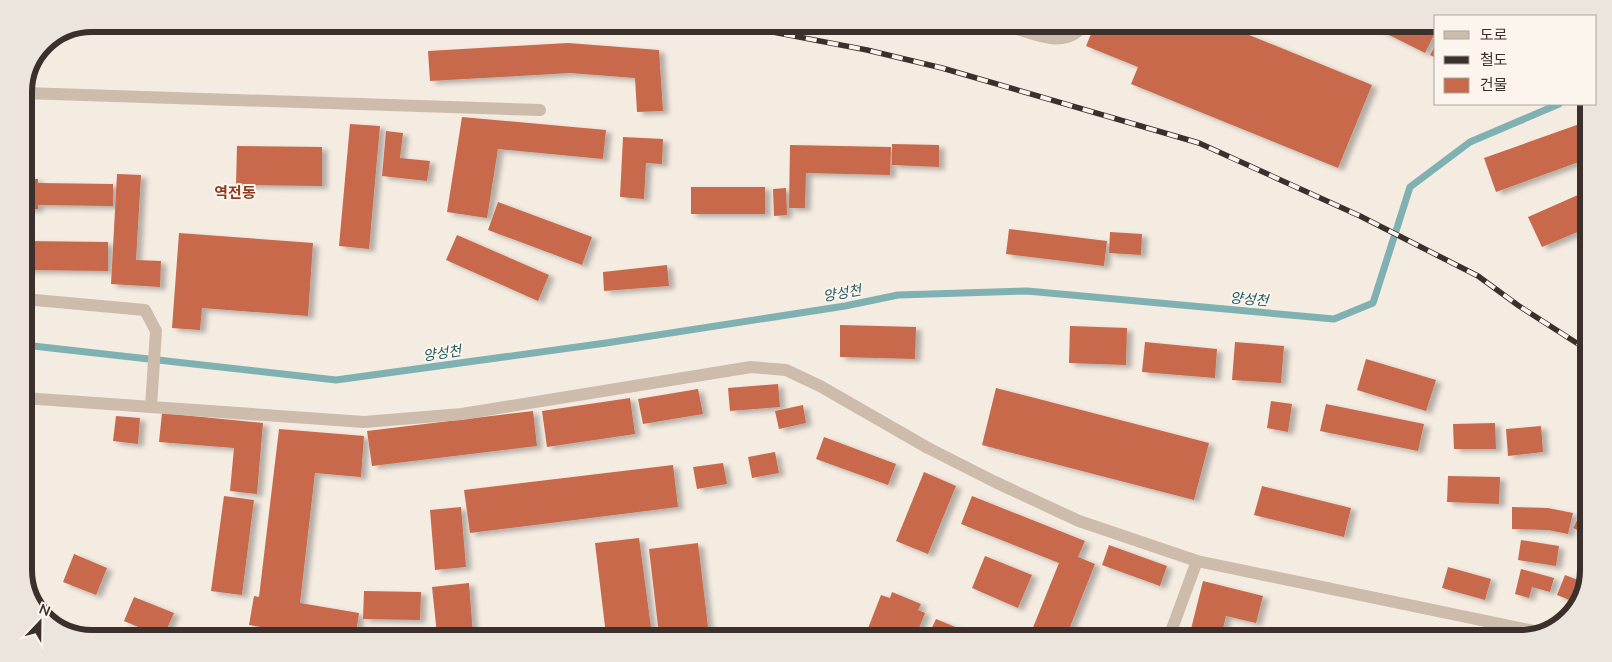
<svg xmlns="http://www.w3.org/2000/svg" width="1612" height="662" font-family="Mulish,'Noto Sans KR',sans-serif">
<defs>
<filter id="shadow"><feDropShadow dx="5.5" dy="3" stdDeviation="2.5" flood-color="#0004"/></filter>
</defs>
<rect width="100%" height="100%" fill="#f4ebe1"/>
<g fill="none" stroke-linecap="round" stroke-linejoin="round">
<path stroke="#7fb0b2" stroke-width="7" d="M24 345 336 380 606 343 845 306 898 295 1027 291 1334 319 1373 303 1410 187 1470 142 1559 104"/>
</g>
<path fill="#c8694b" filter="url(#shadow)" d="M1094 27H1140L1152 32 1154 27 1232 28 1372 85 1338 168 1131 84 1138 67 1086 46Z
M1375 28H1436V31L1425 53Z
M568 43 659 50 663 111 637 112 635 78 570 73 430 81 428 51Z
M1436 44V58L1430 55Z
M462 117 606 130 603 159 498 149 487 218 447 212Z
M1588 121 1587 159 1496 192 1484 158Z
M350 124 380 126 369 249 339 246Z
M386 131 403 133 400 158 430 161 427 181 382 176Z
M623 137 663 139 662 164 646 163 644 199 620 197Z
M892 144 939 145V167L892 165Z
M790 145 891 147 890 175 806 173 805 208H789Z
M237 146 322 147V186L236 185Z
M117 174 141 175 136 260 161 261 160 287 111 284Z
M24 179H38V183L113 184V206L38 205V209H24Z
M691 187H765V214H691Z
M786 188 787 215 774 216 773 189Z
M1587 191V228L1542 247 1528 217Z
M498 202 592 237 582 265 488 230Z
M1009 229 1107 241 1104 266 1006 254Z
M1110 232 1142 234 1141 255 1109 253Z
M179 233 313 243 308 316 202 308 200 330 172 328Z
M457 235 549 275 538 301 446 260Z
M24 241 108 242V271L24 270Z
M667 265 669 286 604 291 603 272Z
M840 325 916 327 915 359 840 357Z
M1070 326 1127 328 1126 365 1069 363Z
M1145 342 1217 349 1215 378 1142 372Z
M1235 342 1284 346 1281 383 1232 380Z
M1366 359 1436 380 1426 411 1357 390Z
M778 384 780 407 730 411 728 388Z
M996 388 1209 443 1194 500 982 445Z
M698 389 703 414 643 424 638 399Z
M630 398 635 434 547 447 542 411Z
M1271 401 1292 404 1288 432 1267 428Z
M1326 404 1424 424 1418 451 1320 431Z
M803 405 806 423 779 429 775 411Z
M533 411 537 446 372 466 367 431Z
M162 413 263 423 257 494 230 491 234 448 159 442Z
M116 416 140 418 138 444 113 441Z
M1495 423 1496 449H1454L1453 424Z
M1541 426 1543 452 1508 456 1506 429Z
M279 429 364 436 361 477 315 473 300 603 359 613 356 634H303L249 625 254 596 259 597Z
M824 437 896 464 888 485 816 459Z
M775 452 779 473 752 478 748 457Z
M723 463 727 484 697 489 693 467Z
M673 465 678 507 470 533 464 490Z
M924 472 956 486 928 554 896 541Z
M1448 476 1500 477 1499 504 1447 502Z
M1262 486 1351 508 1344 537 1254 515Z
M224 496 254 500 242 595 211 591Z
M972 496 1085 541 1078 557 1095 564 1066 637H1049L1032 630 1059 563 961 524Z
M461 507 466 567 435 570 430 510Z
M1512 507 1548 508 1573 513 1568 534 1548 530 1512 529Z
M1582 511 1584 512V533L1573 528Z
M639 538 652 635H606L595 543Z
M1521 540 1559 546 1556 566 1518 560Z
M698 543 709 635H659L649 549Z
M1109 545 1167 566 1160 586 1102 565Z
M74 554 107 568 96 595 63 582Z
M985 556 1032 575 1018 608 972 588Z
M1448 567 1491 579 1485 600 1442 588Z
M1521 569 1554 578 1550 592 1532 587 1529 598 1515 594Z
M1565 575 1583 582V596L1577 603 1557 595Z
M1203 581 1263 596 1256 623 1226 616 1221 637H1189Z
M469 583 473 635 437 634 432 587Z
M364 591 421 592 420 620 363 619Z
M892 592 921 604 918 610 925 613 916 636H865L881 595 890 598Z
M134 597 174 613 165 633H153L124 621Z
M936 619 977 636H928Z"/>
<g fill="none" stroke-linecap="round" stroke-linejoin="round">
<path stroke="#cdbbac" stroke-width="12" d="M1011 27C1034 34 1064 49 1082 27"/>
<path stroke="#cdbbac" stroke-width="12" d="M24 93 540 110
M24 299 145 310 156 331 151 406
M24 398 364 422 462 414 751 367 786 370 820 386 928 448 995 482 1079 521 1197 561 1539 632
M1169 637 1197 561"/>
<defs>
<path id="rail" d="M741 26 867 50 942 68 1199 143 1360 216 1478 276 1519 306 1586 349"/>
</defs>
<use href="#rail" stroke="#3b302b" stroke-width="5.5"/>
<use href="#rail" stroke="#fbf5ee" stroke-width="4" stroke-dasharray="11" stroke-linecap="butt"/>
</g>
<g text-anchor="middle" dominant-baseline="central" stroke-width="4" stroke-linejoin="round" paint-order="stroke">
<g font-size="14" font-style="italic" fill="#1f5a5e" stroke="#fbf5ee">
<text transform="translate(842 293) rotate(-10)">양성천</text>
<text transform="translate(1249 299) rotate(5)">양성천</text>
<text transform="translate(442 353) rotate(-8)">양성천</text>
</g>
<g font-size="15" font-weight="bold" fill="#8c3b22" stroke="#fbf5ee">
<text x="235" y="192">역전동</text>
</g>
</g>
<path d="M0 0H1612V662H0ZM92 32H1520A60 60 0 0 1 1580 92V570A60 60 0 0 1 1520 630H92A60 60 0 0 1 32 570V92A60 60 0 0 1 92 32Z" fill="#ece5de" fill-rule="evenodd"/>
<path fill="none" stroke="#3b302b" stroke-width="6" d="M92 32H1520A60 60 0 0 1 1580 92V570A60 60 0 0 1 1520 630H92A60 60 0 0 1 32 570V92A60 60 0 0 1 92 32Z"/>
<rect x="1434" y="15" width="162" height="90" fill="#fbf5ee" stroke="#aea6a0"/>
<rect x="1444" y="31" width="25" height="8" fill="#cdbbac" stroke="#aea6a0"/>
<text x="1480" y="40" font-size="15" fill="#3b302b">도로</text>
<rect x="1444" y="56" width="25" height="8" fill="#3b302b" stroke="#aea6a0"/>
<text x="1480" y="65" font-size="15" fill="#3b302b">철도</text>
<rect x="1444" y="78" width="25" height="15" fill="#c8694b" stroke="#aea6a0"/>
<text x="1480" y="90" font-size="15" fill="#3b302b">건물</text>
<g transform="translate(40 622) rotate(22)" stroke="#fbf5ee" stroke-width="4" paint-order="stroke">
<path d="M0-4L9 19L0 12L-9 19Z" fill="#3b302b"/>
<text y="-8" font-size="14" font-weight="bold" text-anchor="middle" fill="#3b302b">N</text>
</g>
</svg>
